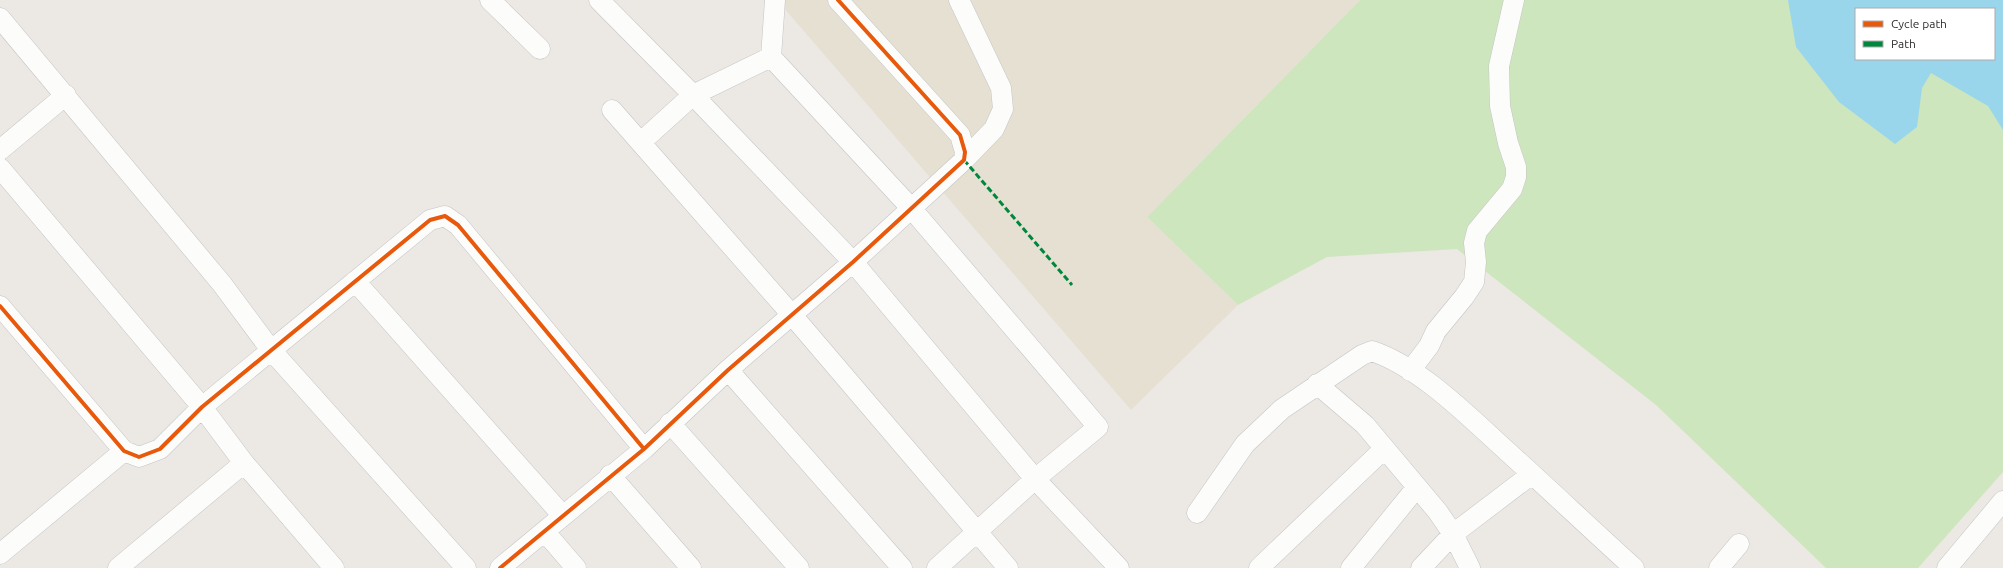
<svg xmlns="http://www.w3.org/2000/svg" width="2003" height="568" font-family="Ubuntu,sans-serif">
<rect width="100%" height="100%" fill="#ece8e4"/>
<path fill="#e6e0d3" d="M777 0H1360L1147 217 1238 305 1131 410Z"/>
<path fill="#cee6be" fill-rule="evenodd" d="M1360 0H2003V472L1918 568H1826L1656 405 1457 249 1327 257 1238 305 1147 217ZM1856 9H1994V59H1856Z"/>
<path fill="#99d6ec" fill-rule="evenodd" d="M1788 0H2003V130L1988 106 1931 73 1922 88 1917 127 1895 144 1839 102 1796 47ZM1856 9H1994V59H1856Z"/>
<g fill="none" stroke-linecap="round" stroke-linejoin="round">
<defs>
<path id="minor" d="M490 0 540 49
M599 0 693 95 853 262 1035 479 1119 568
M775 0 771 57 911 208 1098 427 1035 479 937 568
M959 0 1001 88 1003 109 994 129 964 160
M0 18 222 284 271 350 466 568
M612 110 792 315 1008 568
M641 142 693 95 771 57
M0 150 66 95
M0 168 202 407 244 463 334 568
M355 281 563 516
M0 306 124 451 139 457 160 449 202 407 430 220 445 216 458 225 644 449
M728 370 902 568
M1410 371 1429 346 1436 331 1464 297 1474 282 1476 262 1474 243 1477 231 1512 189 1516 177V167L1508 143 1500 106 1499 66 1514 0
M1317 384 1365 425 1438 512 1453 534 1470 568
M670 423 799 568
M610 475 691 568
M1197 513 1245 444 1282 409 1362 355 1372 351C1422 368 1470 418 1509 453 1551 491 1592 530 1634 568
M545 532 576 568
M0 554 124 451
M118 568 244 463
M500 568 644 449 728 370 853 262 964 160 965 152 960 135 838 0
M1259 568 1384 449
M1351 568 1417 487
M1421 568 1453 534 1532 474
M1719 568 1739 544
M1947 568 2003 501"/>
</defs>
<use href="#minor" stroke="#c5c4c5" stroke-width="21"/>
<use href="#minor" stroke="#fcfcfb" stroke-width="20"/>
<path stroke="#00873e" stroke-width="3" stroke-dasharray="6 3" stroke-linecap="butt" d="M964 160 1072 285"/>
<defs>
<path id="cycleway" d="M0 306 124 451 139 457 160 449 202 407 430 220 445 216 458 225 644 449
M500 568 644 449 728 370 853 262 964 160 965 152 960 135 838 0"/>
</defs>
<use href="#cycleway" stroke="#fff" stroke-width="6"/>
<use href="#cycleway" stroke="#e8590c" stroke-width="4"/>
</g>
<rect x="1855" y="8" width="140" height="52" fill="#ffffff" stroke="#ababab"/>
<rect x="1863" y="21" width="20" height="6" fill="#e8590c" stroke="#ababab"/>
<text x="1891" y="28" font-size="12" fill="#2e2e2e">Cycle path</text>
<rect x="1863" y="41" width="20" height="6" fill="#00873e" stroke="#ababab"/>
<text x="1891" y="48" font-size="12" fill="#2e2e2e">Path</text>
</svg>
